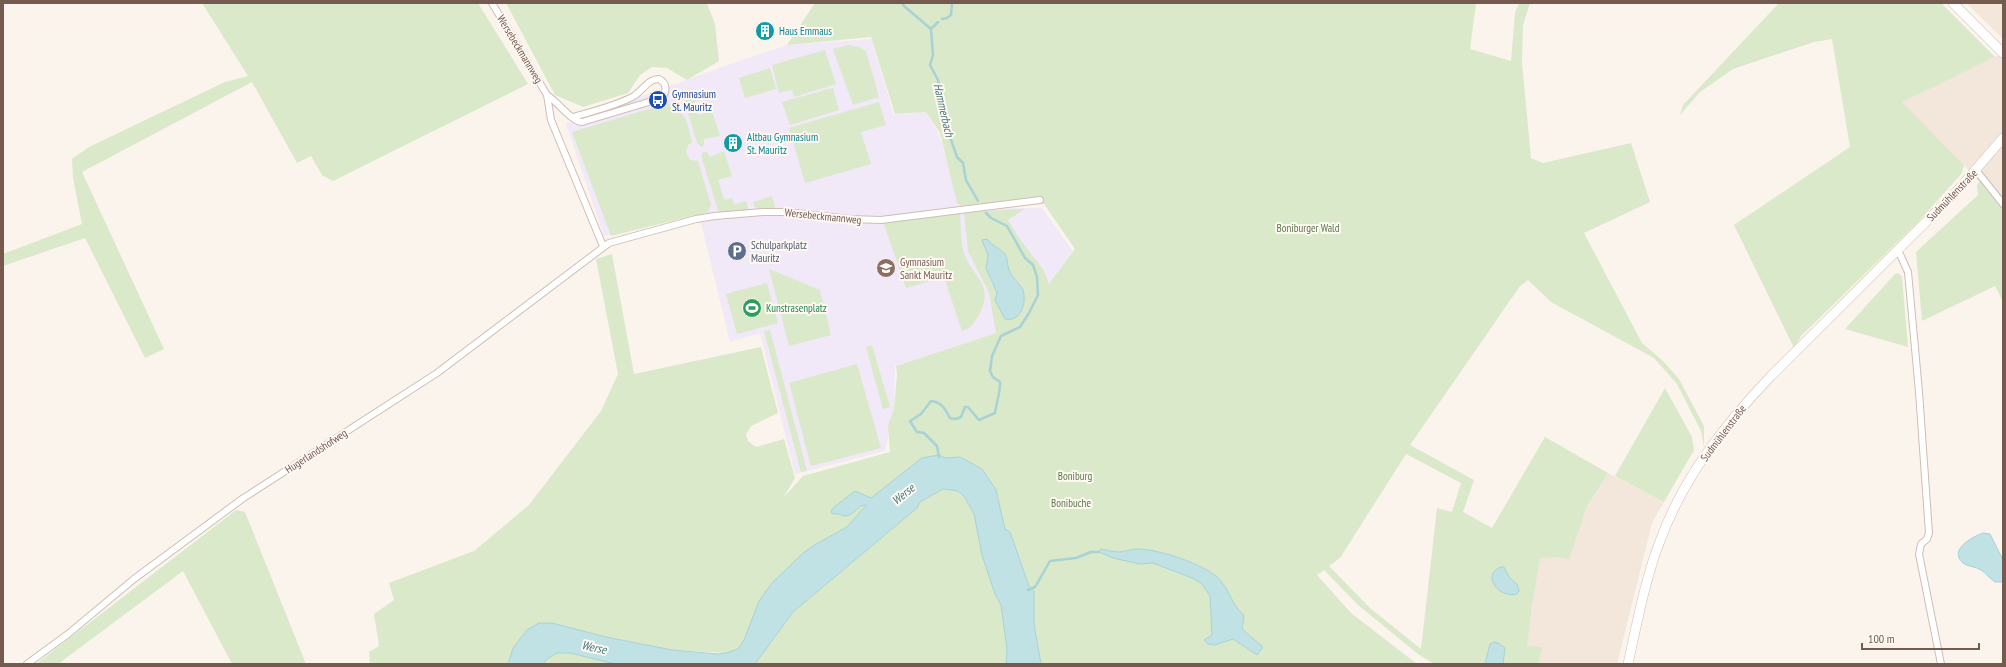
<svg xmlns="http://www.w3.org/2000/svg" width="2006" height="667" font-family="'PT Sans Narrow',sans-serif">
<rect width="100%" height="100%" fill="#fbf4ec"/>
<path fill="#f3e6db" d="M1966 3H2003V39Z
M2003 53V210L1964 165 1901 102Z
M1608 473 1664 502 1652 523 1617 664H1450L1492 537 1604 478Z"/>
<path fill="#f1e8f8" d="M871 39 894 115 926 112 939 134 960 208H1042L1073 251 1049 285 996 333 895 366 894 408 885 451 795 474 760 333 730 342 699 215 604 236 566 124 722 67 787 45Z"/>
<path fill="#d9e9ca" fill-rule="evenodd" d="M202 3H478L528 84 333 181 322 175 311 156 297 163 252 82 82 172 164 349 145 358 85 238 3 266V254L82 224 73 178 72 159 89 147 225 82 248 76Z
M506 3H707L715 24 719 61 687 80 667 68 652 67 640 75 628 93 583 107 555 95Z
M815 3H1476L1470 49 1511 61 1515 13 1519 3H1530L1523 25 1522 63 1531 158 1543 163 1631 143 1650 202 1584 233 1642 343 1663 361 1679 379 1704 426V447L1701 431 1677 384 1654 358 1551 302 1528 280 1520 286 1410 445 1474 480 1463 512 1492 528 1545 437 1608 473 1587 506 1569 559 1560 557 1540 558 1532 605 1527 646 1542 647 1538 664H1503L1505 651 1502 645 1494 642 1488 649 1485 664H1434L1418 654 1358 605 1324 570 1317 575 1351 613 1417 664H1041L1034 624V591L1029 586 1010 532 1005 529 996 491 982 469 960 457 945 458 939 455 922 458 871 498 835 514 840 516 853 513 861 506 866 505 847 527 816 544 803 553 772 583 759 601 744 640 738 649 726 653 672 650 606 637 552 623 513 648 508 664H370L369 652 379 646 374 614 394 600 389 583 474 551 529 505 601 411 618 374 596 259 612 254 634 374 761 347 778 413 751 426 746 434 748 441 756 447 784 439 795 478 783 498 803 476 890 452 888 425 894 409 897 374 896 366 996 333 989 293 968 251 964 212 1025 209 1008 220 1021 241 1043 269 1049 284 1075 249 1044 204 962 207 957 203 940 133 926 112 895 114 871 37 787 45ZM998 249 1003 252 1009 269 1022 289 995 300 997 293C990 281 985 268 988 255ZM1406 454 1461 483 1452 512 1437 508 1421 649 1370 608 1329 566 1340 558ZM1136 549C1161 551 1203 561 1220 580 1230 591 1232 606 1244 615L1242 629 1263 647 1257 655 1233 639 1212 635 1210 595 1202 584 1192 578 1153 563 1140 564 1127 561 1118 552Z
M1779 3H1941L1995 57 1902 102 1964 165 1962 173 1918 222 1801 336 1794 348 1734 225 1850 147 1832 39 1814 42 1733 69 1700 92 1680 115 1683 105Z
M849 45 859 47 866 51 879 97 853 105 833 49Z
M825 50 836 84 794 97 792 90 779 93 772 65Z
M770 68 776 89 745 98 739 78Z
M833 88 839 110 790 125 782 102Z
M693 96 698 115 712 111 720 136 704 139V144L702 147 697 143 684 99Z
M879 102 886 125 861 132 871 164 805 183 789 128Z
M669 103 672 110C688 111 688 129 692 142L688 145 686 152 690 160 698 161 711 205 708 212 611 236 572 132Z
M724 151 732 176 718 180 724 200 732 198 734 205 746 201 749 210 719 213 717 207 701 155 703 152H707L710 157Z
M1980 181 2003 209V302L1995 286 1922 321 1916 252 1978 195 1977 185Z
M772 196 776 210H756L753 202Z
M960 213C961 226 960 244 965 256 976 280 994 286 979 315 974 323 971 329 962 331L944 277 906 288 883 221Z
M769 269 820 290 831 335 789 346Z
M1898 273 1902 277 1908 347 1845 329 1895 274Z
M767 283 778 323 737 334 726 294Z
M770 330 807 471 801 472 764 331Z
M872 345 890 407 883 409 866 347Z
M857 364 881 448 811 466 789 383Z
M1665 388 1692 437 1694 450 1664 502 1615 476Z
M943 489 958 491 964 496 974 514 982 555 995 594 1001 605 1007 649 1006 664H755L793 612 917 508 920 502Z
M236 510 245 512 306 664H232L183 571 58 664H36Z
M557 653H570L615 664H543L547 659Z"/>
<path fill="#c1e2e4" stroke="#a8d2d5" d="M987 239C992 246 998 247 1004 253 1008 257 1007 265 1009 270 1012 277 1018 282 1022 288 1028 301 1021 323 1005 319L995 300 997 293 986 268 988 255 982 240Z
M939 455 945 458 960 457 982 469 996 490 1005 529 1010 532 1029 586 1034 591V624L1041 664H1006L1007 649 1001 605 995 594 982 555 974 514 964 496 958 491 943 489 920 502 917 508 793 612 755 664H615L570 653H557L547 659 543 664H508L513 648 527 630 539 623H552L606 637 672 650 718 654 726 653 738 649 744 640 759 601 772 583 803 553 816 544 847 527 866 505C854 505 856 521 837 514 834 514 832 514 831 512L833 508 855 491 871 498 922 458Z
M1983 533 1990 534 2003 560V582H1995C1990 579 1986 573 1981 570 1975 566 1968 567 1963 563 1948 550 1972 537 1983 533Z
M1101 549C1106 550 1113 552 1119 552 1125 552 1131 549 1137 549 1158 549 1206 564 1220 580 1230 591 1232 606 1244 615L1242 629 1263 647 1257 655 1233 639 1215 645 1208 644 1204 640 1212 635 1210 596 1202 584 1192 578 1153 563 1140 564 1113 558 1099 552Z
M1501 567H1504L1509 577 1517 584 1519 591 1517 594C1498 599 1481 574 1501 567Z
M1494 642 1498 643 1505 648 1503 664H1485L1490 644Z"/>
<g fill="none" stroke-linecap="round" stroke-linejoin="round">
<path stroke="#a8d2d5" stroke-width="2.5" d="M902 3 904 6 931 29 933 55 930 65 938 80 948 131 957 157 963 163 966 180 978 201
M942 19 947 18 951 15 952 3
M931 29 938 22
M939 457 937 446 924 433 917 432 910 421 921 414 931 401C942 402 945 409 950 418L956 419 961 417 965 407H968L979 420 995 413C996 405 1001 389 1000 382L993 377 990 371 992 356 1001 336 1020 327 1029 313 1038 295 1037 277 1033 265 1025 258 1007 226 991 218 986 213
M1028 590 1035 587 1050 561 1076 558 1091 552H1099"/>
<defs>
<path id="street" d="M492 3 547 95 551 120 603 246
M547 95C557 101 572 122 582 122L662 98C667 91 667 83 659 79 648 79 643 90 634 96 616 106 593 111 573 117
M1976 170 2003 204
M1898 250 1908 272 1919 392 1929 533 1927 539 1921 544 1919 554 1941 664
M27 664 68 634 134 579 242 499 437 373 609 243 696 219 715 216 763 212H786L850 219 881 220 1040 200"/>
<path id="secondary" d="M1953 3 2003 53
M1628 664C1637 623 1645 580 1660 541 1683 478 1725 424 1771 376L1958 190 2003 138"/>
</defs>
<use href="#street" stroke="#cfbeb4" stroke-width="8"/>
<use href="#secondary" stroke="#d2bdb2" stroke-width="10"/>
<use href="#street" stroke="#fff" stroke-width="6"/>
<use href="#secondary" stroke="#fff" stroke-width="9"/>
</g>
<defs>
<symbol id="building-disc" viewBox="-11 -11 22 22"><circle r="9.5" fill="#0f9aa8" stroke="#fef8f2"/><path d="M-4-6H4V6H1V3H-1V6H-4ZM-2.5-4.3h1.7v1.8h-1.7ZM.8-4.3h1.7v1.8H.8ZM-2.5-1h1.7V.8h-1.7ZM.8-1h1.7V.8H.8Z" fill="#fff"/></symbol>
<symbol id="bus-disc" viewBox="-11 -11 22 22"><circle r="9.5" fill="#1a4fb4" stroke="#fef8f2"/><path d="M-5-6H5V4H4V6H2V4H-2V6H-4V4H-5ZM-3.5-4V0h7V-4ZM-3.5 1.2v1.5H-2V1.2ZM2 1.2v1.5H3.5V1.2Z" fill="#fff"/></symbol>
<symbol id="parking-disc" viewBox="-11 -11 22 22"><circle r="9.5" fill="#5c6f8a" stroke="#fef8f2"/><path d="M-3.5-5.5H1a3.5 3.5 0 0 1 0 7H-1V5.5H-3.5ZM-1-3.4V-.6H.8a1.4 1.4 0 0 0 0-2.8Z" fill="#fff"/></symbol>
<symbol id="school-disc" viewBox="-11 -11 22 22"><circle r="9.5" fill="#8d6e63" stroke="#fef8f2"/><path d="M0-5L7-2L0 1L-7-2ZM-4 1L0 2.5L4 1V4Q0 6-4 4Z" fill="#fff"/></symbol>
<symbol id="stadium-disc" viewBox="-11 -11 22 22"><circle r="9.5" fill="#2e9e5b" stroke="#fef8f2"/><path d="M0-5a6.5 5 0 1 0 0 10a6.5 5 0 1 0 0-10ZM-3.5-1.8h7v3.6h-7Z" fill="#fff"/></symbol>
</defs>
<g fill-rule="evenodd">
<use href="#building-disc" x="754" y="20" width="22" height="22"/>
<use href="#bus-disc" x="647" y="89" width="22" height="22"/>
<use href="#building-disc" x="722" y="132" width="22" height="22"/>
<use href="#parking-disc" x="726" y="240" width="22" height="22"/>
<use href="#school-disc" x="875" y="257" width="22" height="22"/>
<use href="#stadium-disc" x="741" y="297" width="22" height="22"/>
</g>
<g text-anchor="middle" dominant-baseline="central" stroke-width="4" stroke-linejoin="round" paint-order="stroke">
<g font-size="11" fill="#0d838f" stroke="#fef8f2" text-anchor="start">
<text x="779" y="31">Haus Emmaus</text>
<text x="747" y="137">Altbau Gymnasium<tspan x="747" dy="13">St. Mauritz</tspan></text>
</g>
<g font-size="11" fill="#755a50" stroke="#fef8f2">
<text transform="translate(520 49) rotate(59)">Wersebeckmannweg</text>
<text transform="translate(1952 195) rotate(-46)">Sudmühlenstraße</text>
<text transform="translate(823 216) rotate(6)">Wersebeckmannweg</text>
<text transform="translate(1723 433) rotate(-53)">Sudmühlenstraße</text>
<text transform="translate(316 451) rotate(-33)">Hugerlandshofweg</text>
</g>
<g font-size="11" fill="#164399" stroke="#fef8f2" text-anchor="start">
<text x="672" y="94">Gymnasium<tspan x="672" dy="13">St. Mauritz</tspan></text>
</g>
<g font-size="11" fill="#5b7949" stroke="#fef8f2">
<text x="1308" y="228">Boniburger Wald</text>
<text x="1075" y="476">Boniburg</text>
<text x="1071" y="503">Bonibuche</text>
</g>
<g font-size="11" fill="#4e5e75" stroke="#fef8f2" text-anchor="start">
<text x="751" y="245">Schulparkplatz<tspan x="751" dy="13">Mauritz</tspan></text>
</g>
<g font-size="11" fill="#785e54" stroke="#fef8f2" text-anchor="start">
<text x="900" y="262">Gymnasium<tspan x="900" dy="13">Sankt Mauritz</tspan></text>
</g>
<g font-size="11" fill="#27864d" stroke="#fef8f2" text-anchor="start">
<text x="766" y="308">Kunstrasenplatz</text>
</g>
<g font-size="12" font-style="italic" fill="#477b7f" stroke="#fef8f2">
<text transform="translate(944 110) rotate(77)">Hammerbach</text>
<text transform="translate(903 494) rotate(-40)">Werse</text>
<text transform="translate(594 647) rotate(12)">Werse</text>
</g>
</g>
<rect width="2006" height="667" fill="none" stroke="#755a50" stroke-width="8"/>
<path d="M1862 643v6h117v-6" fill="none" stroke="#755a50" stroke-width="2"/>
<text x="1868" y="643" font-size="12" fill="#755a50" stroke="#fef8f2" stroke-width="3" paint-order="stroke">100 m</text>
</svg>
